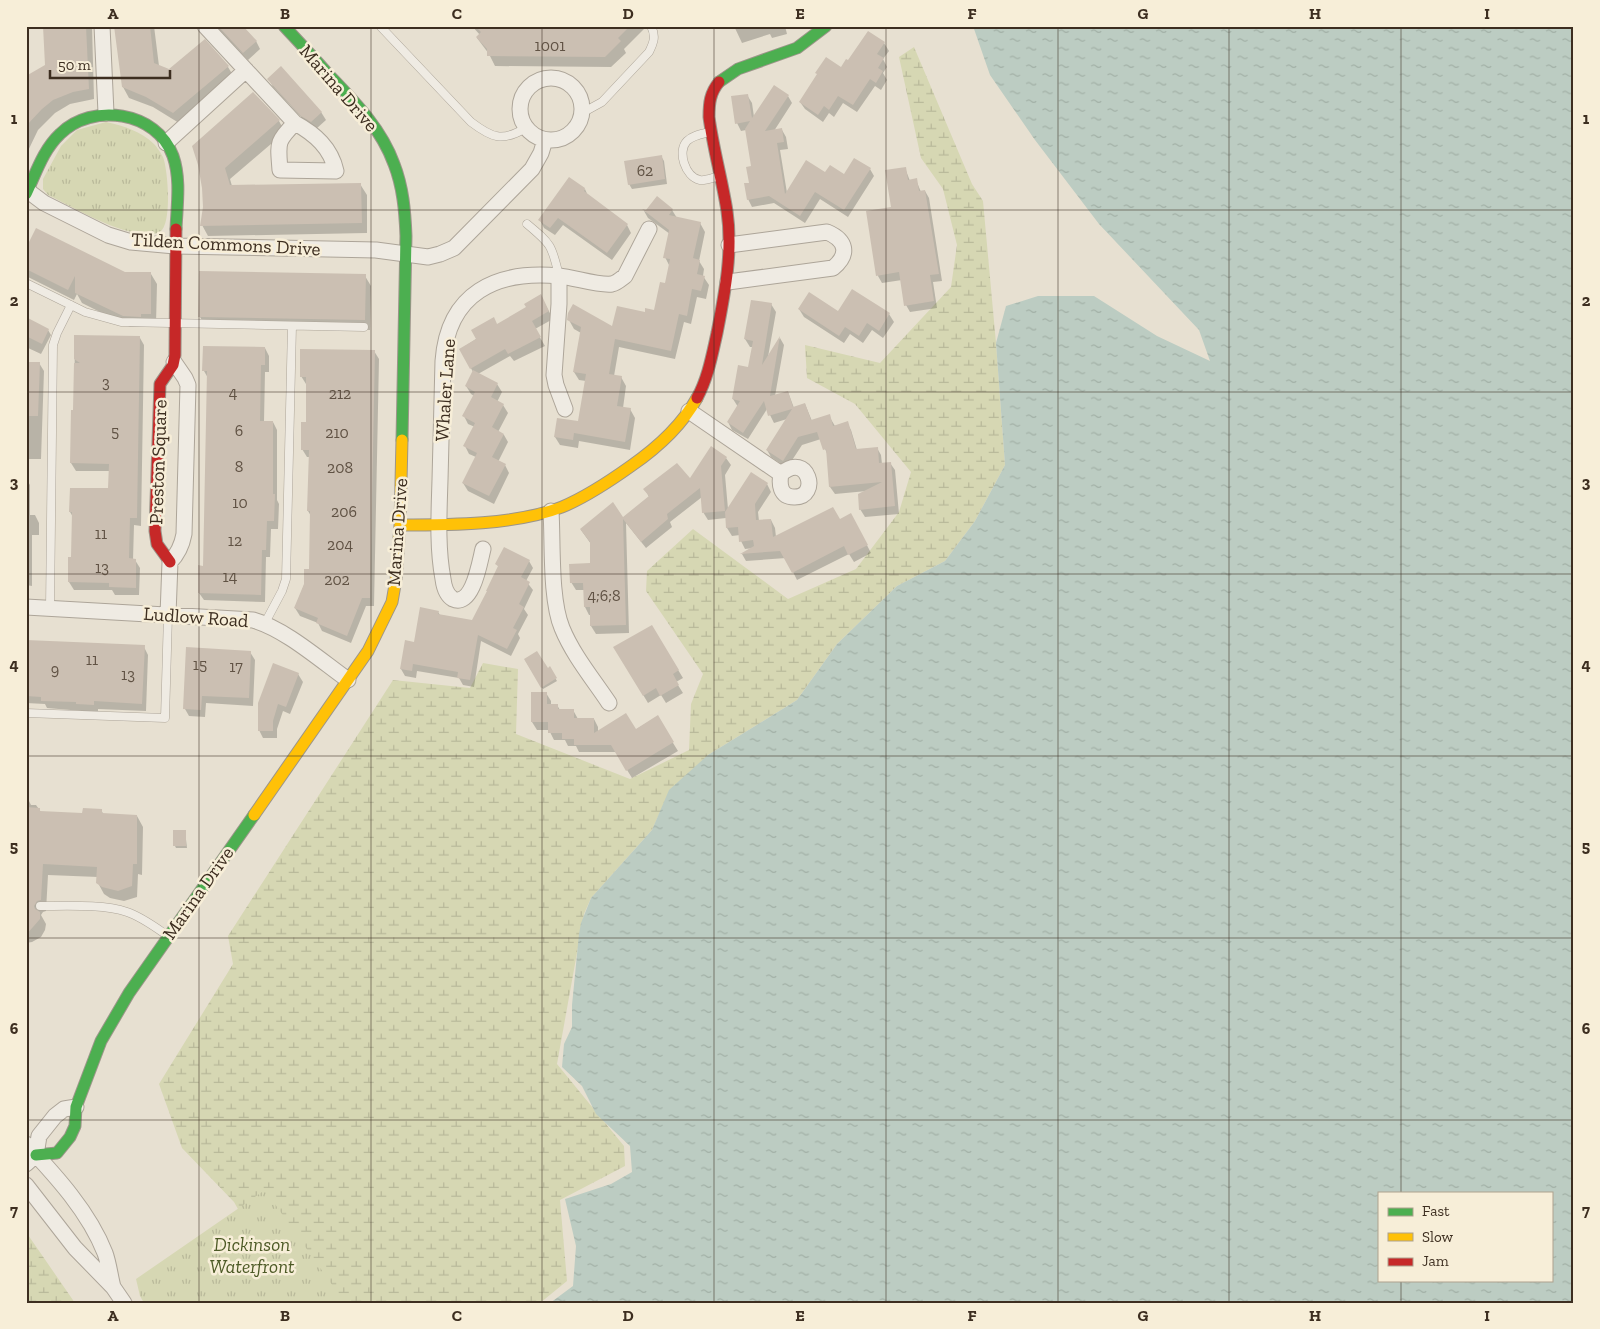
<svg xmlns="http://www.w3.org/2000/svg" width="1600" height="1329" font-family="'Zilla Slab',serif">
<defs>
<pattern id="wetland-marsh" width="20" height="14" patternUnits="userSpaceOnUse" patternTransform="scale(1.25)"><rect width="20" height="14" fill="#d6d7b3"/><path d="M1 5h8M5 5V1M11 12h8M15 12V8" fill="none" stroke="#b9b99a"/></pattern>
<pattern id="park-tufts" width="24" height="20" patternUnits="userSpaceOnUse" patternTransform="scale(1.25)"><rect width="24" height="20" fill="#d6d7b3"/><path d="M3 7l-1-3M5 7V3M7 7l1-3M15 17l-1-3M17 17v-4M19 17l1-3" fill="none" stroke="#b9b99a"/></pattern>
<pattern id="water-ripples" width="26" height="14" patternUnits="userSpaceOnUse" patternTransform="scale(1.25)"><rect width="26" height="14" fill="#bcccc2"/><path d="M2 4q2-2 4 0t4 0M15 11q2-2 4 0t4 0" fill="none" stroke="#a2b0a6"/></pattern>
</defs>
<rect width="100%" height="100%" fill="#e7e0d1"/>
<path fill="url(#wetland-marsh)" d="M914 47 972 184 983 201 996 343 1005 465 975 521 945 561 897 586 837 644 797 700 708 755 660 812 652 830 591 898 584 914 557 1064 624 1146 625 1166 560 1200 567 1281 540 1303H291L234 1202 182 1148 159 1084 233 964 228 936 393 680 470 688 483 663 518 669 516 734 630 779 689 750 691 704 703 674 646 591 647 571 693 529 788 599 856 569 899 512 911 472 855 404 807 378 805 345 880 363 951 287 957 245 943 189 921 158 899 57Z
M26 1232 75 1303H26Z"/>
<path fill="url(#park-tufts)" d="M106 122C124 126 141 131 154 144 157 147 161 153 163 157 168 169 173 229 158 233 129 241 75 208 48 195L43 189V179L61 146 77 130Z
M265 1190 345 1303H144L140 1296 136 1279Z"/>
<path fill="url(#water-ripples)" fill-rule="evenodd" d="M973 26H1574V1303H550L573 1286 576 1246 565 1199 611 1184 632 1172 630 1146 596 1114 582 1086 562 1067 564 1044 572 1027V1005L579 934 581 923 591 898 652 830 669 790 708 755 797 700 837 644 897 586 945 561 975 521 1005 465 996 343 1006 306 1038 296H1094L1157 336 1210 361 1199 330 1099 224 1035 140 990 75ZM1379 1193H1551V1280H1379Z"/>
<path fill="#0003" d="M64 26H92L94 99 70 104 55 113 38 130 26 155V78L46 66Z
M115 26H154L159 66 170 71 228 67 234 77 179 123 153 107 129 98 123 87Z
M216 26H242L256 41 260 49 248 60Z
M472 26H647L624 49 626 53 611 67 495 66 489 54 477 38 480 35Z
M734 26H785L787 34 772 38 770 34 742 43Z
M884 43 889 51 883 59 887 67 883 73 887 80 881 90 875 86 857 112 843 103 834 117 829 113 823 122 805 109 800 102 848 62Z
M269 79 321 112 326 120 316 129 307 123 273 87Z
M253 94 279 121 285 132 230 179 232 186 360 184 367 195V233L208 236 202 225Z
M747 95 752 103 754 117 788 96 792 103 774 131 782 130 786 137 788 149 780 150 787 193 826 174 844 176 870 169 874 176 848 217 820 199 805 223 774 203 752 207 748 199 752 167 746 130 741 131 737 123Z
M661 156 664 161 667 184 632 189 629 184Z
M905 168 910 181 916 180 921 192 925 191 929 198 942 281 933 282 937 308 910 312 906 305 902 280 882 283 878 276 892 208Z
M585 189 588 196 627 225 631 233 612 260 563 225 555 235 544 228 540 220Z
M657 198 672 210 677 218 700 223 705 232 699 261 704 269 703 276 709 285 706 299 697 297 691 324 684 322 675 359 619 347 614 376 621 377 626 386 623 408 630 409 635 418 630 450 579 441 578 448 560 445 555 437 579 422 586 381 579 380 574 372 581 333 574 329 569 320 613 328 646 313 655 312 666 285 670 267 665 257 670 234 648 218 644 211 647 212Z
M26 251 125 273 151 274 157 284 156 324H146V327H130L82 303 77 294 74 300 26 276Z
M365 276 371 286 370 330 206 327 200 317Z
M545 304 553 319 535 329 545 346 514 361 510 356 478 374 497 384 502 392 497 402 503 405 508 413 498 432 504 435 508 442 498 462 505 465 509 473 494 504 468 491 463 483 476 457 469 454 465 446 475 427 468 424 464 416 474 396 471 394 466 386 473 372 461 349 497 325Z
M771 304 776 312 768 357 780 338 784 345 775 396 788 392 794 408 805 404 812 421 829 416 835 426 847 423 851 430 857 450 877 448 881 455 882 464 890 463 895 470 899 514 865 517 860 509 867 491 835 494 830 487 828 456 821 439 802 445 787 468 771 457 767 450 787 419 774 423 767 409 748 439 732 430 728 422 738 407 733 399 749 368 753 347H750L745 339Z
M799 309 889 314 894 322 883 338 872 330 863 343 850 334 844 343 804 317Z
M26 319 48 330 51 335 41 354 26 347Z
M75 337 140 338 144 345 141 526 134 525 133 560H135L140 568 139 595H115L112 590H74L69 582 73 559V517L70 512 71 489 110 490V471H76L71 463 74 411Z
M265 348 269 356V372H265L264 422H273L277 430V500L279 504 278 529H271L270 557H266L265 602 204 600 199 593 204 567 208 378 204 371Z
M374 351 379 359 374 606H366L351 643 322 631 318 623 300 616 295 608 310 570 311 516 308 511 310 457H307L302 449 307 423V384H306L301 376Z
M26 363H39L44 371 41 459H26Z
M726 458 731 465 725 475 728 509 767 484 771 492 758 512 759 521 771 520 775 528 776 537 840 521 855 522 871 553 854 562 849 554 797 580 786 558 746 561 742 554 754 548 745 549 741 541 740 535 732 536 727 528 726 518 708 520 703 512 702 497 670 522 672 527 646 548 626 523 629 633 596 634 591 626V615H589L585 607 584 590H576L571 582 591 564V544L581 530 622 519 649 497 645 489 690 480Z
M26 478 30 485V515H35L39 523V535H32V586L26 585Z
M529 561 533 568 526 581 533 590 524 609 528 615 518 634 520 638 511 656 481 641 474 687 463 685 459 678 417 671 416 678 405 676 401 669 415 643 438 612 440 615 473 621 499 568 497 564Z
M652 627 683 678 676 682 683 693 666 703 661 695 648 703 615 648Z
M26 641 144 647 148 655 146 711 98 709V712L82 711 47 708 45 704 26 703Z
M250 652 255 660 253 706 206 703 205 717 189 716 185 709Z
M525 660 547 669 549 668 557 681 543 689Z
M274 665 298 674 303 682 290 714 283 711 277 729V738H263L259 730Z
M546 693 551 701V705H557L560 710H573L578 719H594L598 727V732L635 730 657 717 678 751 632 778 616 752H579L576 746H568L565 740H554L549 730H537L532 722Z
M26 801H29L31 805H36L41 812 84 814 101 810 104 815 137 816 143 827 142 875 138 874 137 897 124 901 110 898 104 894 98 883V877L48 875 46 911 43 912 41 915 46 924 45 930 41 937 32 942 26 943Z
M185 831 187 848H176L175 846Z"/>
<path fill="#cbbfb2" d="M43 26H86L89 89 73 92 53 100 42 109 26 126V76L45 65Z
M114 26H150L154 63 169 69 205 39 229 66 173 113 146 97 122 87Z
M220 26H243L257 41 243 53 219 27Z
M475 26H630L618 38 621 41 605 57 487 56V49L476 37 481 32Z
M868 31 885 42 877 54 884 58 878 68 883 71 876 83 870 79 853 105 838 96 829 110 824 106 818 115 799 102 817 74 815 73 826 57 841 67 846 59 848 60Z
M281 66 322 112 311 122 301 116 267 79Z
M774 85 789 95 765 131 782 128 784 142 777 143 785 194 806 160 825 172 830 165 844 174 854 158 871 168 844 210 815 192 800 216 769 196 747 200 744 183H749L746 167 751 166 745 129 750 121 735 124 731 96 748 94 752 118Z
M253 92 280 120 225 168 230 185 361 183 362 223 200 226 203 207 202 188 198 165 192 146Z
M662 155 665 179 628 185 624 161Z
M906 167 908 180 917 178 919 191 925 190 939 274 930 275 934 301 904 306 899 272 876 276 866 211 891 207 885 170Z
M569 177 585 188 584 191 628 224 607 253 558 218 550 228 538 220Z
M657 196 673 209 669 215 701 222 693 258 700 260 697 274 705 276 701 291 692 289 687 316 679 314 671 351 615 339 609 374 622 376 617 406 631 408 625 442 574 433 573 440 554 437 557 418 578 421 586 374 573 372 581 327 567 320 568 313 573 304 612 326 617 306 645 312V308L654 310 660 282 665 283 670 259 663 258 669 230 642 209 646 210Z
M36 228 125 272H151V314H141V317L123 316 75 293V276L68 290 26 269V248Z
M199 271 366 274 365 320 198 317Z
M852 289 890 313 879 331 867 323 859 336 845 327 839 336 798 309 809 292 838 311Z
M541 294 549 311 532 321 541 337 508 354 505 349 470 369 459 349 476 339 471 330 494 317 497 324 526 307 524 304Z
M751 300 772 303 762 365 780 336 770 396 788 391 793 407 805 403 811 420 830 414 833 426 848 421 856 449 878 447 879 463 891 462 895 506 859 510 858 494 882 482 829 487 826 449 823 450 817 432 798 437 783 461 766 450 792 409 768 416 764 401 743 433 727 422 740 401 732 399 738 365 748 367 753 341 744 339Z
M26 317 49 329 42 344 26 336Z
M74 335 140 336 137 518H130L129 558 136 559V588L109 587V583L68 582V557H71L72 512H69L70 488H108L109 464 70 463 71 410H73L74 363H80L74 359Z
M203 346 265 347V365H261L260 421H273V494H275L274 521H267L266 550H262L261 595 198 593V565L203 566 204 520 207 371H202Z
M300 349 375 350 370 598H362L347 636 316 623 318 618 294 608 304 584V569H309L310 511H307L309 450H301V422H306V377H300Z
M26 362H40L38 416H26Z
M473 370 498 383 491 397 504 404 492 427 504 434 492 457 506 464 489 496 462 483 477 453 463 446 475 423 462 416 475 392 465 386Z
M711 446 727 457 721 466 725 511 702 513 700 488 667 514 668 519 641 542 623 519 626 625 590 626V607H584L583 583H570L569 564 590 563V542L580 529 613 502 623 517 649 496 643 489 677 463 690 478Z
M751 472 768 483 755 504 756 520 771 519 773 537 833 507 840 519 851 513 868 545 848 555 844 546 792 573 780 551 740 554 754 546 753 540 739 542 738 527 726 528 725 512Z
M504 547 530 560 521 577 530 582 519 604 524 607 513 628 517 630 507 649 478 635 470 680 457 678 458 672 413 664 412 671 400 669 405 640 414 642 420 607 439 611 438 614 472 620 487 591H486L498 566 495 564Z
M652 625 679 670 673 674 679 685 660 696 656 688 643 696 613 647Z
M26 640 145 645 142 704 94 701V705L76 704V702L41 701V697L26 696Z
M186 647 251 651 249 698 202 696 201 710 183 709Z
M537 651 548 668 550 666 557 678 541 688 524 659Z
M273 663 299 673 286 707 278 704 273 721V731H258V703Z
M531 692H547V704H558V709H574V718H594V733L626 713 636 729 658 715 674 742 626 771 611 745H574V739H562V733H548V722H531Z
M26 807 40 808V811L82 813 83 808 102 809V813L137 815V864H133L132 886 118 891 102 887 96 883 97 867 43 864 41 900 37 901 34 906 35 909 40 912V919L26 935Z
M173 830H186V846H173Z"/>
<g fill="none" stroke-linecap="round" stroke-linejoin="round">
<defs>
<path id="lane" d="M380 26 471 122C492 138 502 142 526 128
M582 113 602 102 649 52C654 42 656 36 651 26
M710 132C702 134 693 135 687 141 677 151 685 177 700 180 706 181 714 177 720 176
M527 224C551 244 552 245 559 276
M26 283 85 312 121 322 364 327
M50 609 53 345 57 333 71 305
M265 623 282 591 286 579 292 326
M26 713 165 718 168 615
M40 906C66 906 104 904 127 912 142 917 155 927 168 936"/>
<path id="street" d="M102 26 106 113
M205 26 295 123C315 134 331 148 336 171L280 170C278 143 276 142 295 123
M520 109a31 31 0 1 1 62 0a31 31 0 1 1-62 0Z
M166 143 246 70
M28 191 44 203 108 235 131 242 175 246 376 250 428 257 440 254 454 248 532 169 541 153 545 140
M559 276V304L554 375 556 385 565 409
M728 282 833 268C850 254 846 240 827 232L729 245
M689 411 781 474C779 484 780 497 794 497 821 498 808 450 781 474
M551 511C553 544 550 599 562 628 573 655 593 679 609 703
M483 549C480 560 473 608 453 599 446 595 444 587 443 579 437 547 439 513 440 480 441 440 442 401 443 361 448 293 496 270 559 276 573 277 599 286 612 284 617 283 621 279 625 276L649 229
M26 607 253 620C285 629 320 660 348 680
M168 615 170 562C178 554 182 545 184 534L188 385 185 378 174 362
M26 1144C56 1176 89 1212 105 1253 109 1264 110 1276 113 1287
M26 1164 36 1155 39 1136 55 1116 64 1109 76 1107
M26 1185 75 1248 113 1287 124 1303"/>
<path id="fast" d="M284 26C299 42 314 58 328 74 354 101 381 128 394 164 403 187 405 211 406 236L402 440
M719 82 738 69 797 48 826 26
M26 194C36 173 43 150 60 134 92 102 157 111 173 156 181 179 177 205 176 229
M36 1155 57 1153 70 1137 75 1126 76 1107 101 1041 129 993 254 815"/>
<path id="slow" d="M400 525C450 525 516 525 562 507 586 497 610 481 631 466 657 448 681 427 697 398
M254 815 368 651 392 602 396 579 400 525 402 440"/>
<path id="jam" d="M697 398C708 378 712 355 717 333 725 292 733 252 727 211 722 179 713 148 709 117 709 103 710 93 719 82
M170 562 157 544 155 531 160 384 173 365 175 355 176 229"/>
</defs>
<use href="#lane" stroke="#ada599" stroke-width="9"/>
<use href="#street" stroke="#ada599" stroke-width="17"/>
<use href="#fast" stroke="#9c958a" stroke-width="13"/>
<use href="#slow" stroke="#9c958a" stroke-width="13"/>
<use href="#jam" stroke="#9c958a" stroke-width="13"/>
<use href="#lane" stroke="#efebe3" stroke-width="8"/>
<use href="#street" stroke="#efebe3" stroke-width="15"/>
<use href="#fast" stroke="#4caf50" stroke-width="11"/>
<use href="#slow" stroke="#ffc107" stroke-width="11"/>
<use href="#jam" stroke="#c62828" stroke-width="11"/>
</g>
<path fill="none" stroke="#3d2e20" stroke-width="1" stroke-opacity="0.55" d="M199 26V1303M371 26V1303M542 26V1303M714 26V1303M886 26V1303M1058 26V1303M1229 26V1303M1401 26V1193M26 210H1574M26 392H1574M26 574H1574M26 756H1574M26 938H1574M26 1120H1574M1401 1280V1303"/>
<g text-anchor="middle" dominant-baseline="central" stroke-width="5" stroke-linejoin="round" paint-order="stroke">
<g font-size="16" fill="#605244">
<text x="550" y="45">1001</text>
<text x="645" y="170">62</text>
<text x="106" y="382">3</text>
<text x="233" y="392">4</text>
<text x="340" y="393">212</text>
<text x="239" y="430">6</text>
<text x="115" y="431">5</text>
<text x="337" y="432">210</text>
<text x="239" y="466">8</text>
<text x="340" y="467">208</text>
<text x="240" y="502">10</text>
<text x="344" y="511">206</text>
<text x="101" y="533">11</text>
<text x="235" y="540">12</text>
<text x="340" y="544">204</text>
<text x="102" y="567">13</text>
<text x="230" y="576">14</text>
<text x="337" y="579">202</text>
<text x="604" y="595">4;6;8</text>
<text x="92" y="659">11</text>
<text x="200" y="664">15</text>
<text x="236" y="666">17</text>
<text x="55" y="669">9</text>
<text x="128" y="674">13</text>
</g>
<g font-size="19" fill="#3d2e20" stroke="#f7eed8">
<text transform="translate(339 88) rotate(49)">Marina Drive</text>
<text transform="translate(226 244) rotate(3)">Tilden Commons Drive</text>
<text transform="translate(445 390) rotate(-86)">Whaler Lane</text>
<text transform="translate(158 462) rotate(-88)">Preston Square</text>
<text transform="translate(397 532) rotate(-86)">Marina Drive</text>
<text transform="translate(196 617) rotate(4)">Ludlow Road</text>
<text transform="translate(198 893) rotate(-55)">Marina Drive</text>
</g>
<g font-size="19" font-style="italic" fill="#4d5a26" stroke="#f7eed8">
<text x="252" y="1244">Dickinson<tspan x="252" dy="22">Waterfront</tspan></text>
</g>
</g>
<rect width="1600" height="1329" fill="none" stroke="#f7eed8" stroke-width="55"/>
<rect x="1378" y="1192" width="175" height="90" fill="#f7eed8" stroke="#ada18e"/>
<rect x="1388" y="1208" width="25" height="8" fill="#4caf50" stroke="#ada18e"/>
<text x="1422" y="1216" font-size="15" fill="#3d2e20">Fast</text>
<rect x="1388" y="1233" width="25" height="8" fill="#ffc107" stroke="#ada18e"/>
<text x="1422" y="1242" font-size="15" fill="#3d2e20">Slow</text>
<rect x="1388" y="1258" width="25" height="8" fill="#c62828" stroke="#ada18e"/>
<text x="1422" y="1266" font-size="15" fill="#3d2e20">Jam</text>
<path d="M50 70v8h120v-8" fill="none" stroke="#3d2e20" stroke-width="2.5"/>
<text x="58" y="70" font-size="15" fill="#3d2e20" stroke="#f7eed8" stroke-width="4" paint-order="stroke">50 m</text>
<rect x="28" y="28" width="1544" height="1274" fill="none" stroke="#3d2e20" stroke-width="2"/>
<g font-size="16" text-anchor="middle" font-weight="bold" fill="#3d2e20">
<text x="113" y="19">A</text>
<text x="285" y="19">B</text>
<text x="457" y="19">C</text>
<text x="628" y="19">D</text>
<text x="800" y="19">E</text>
<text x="972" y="19">F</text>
<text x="1143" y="19">G</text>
<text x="1315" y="19">H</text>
<text x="1487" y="19">I</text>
<text x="14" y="124">1</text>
<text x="1586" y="124">1</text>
<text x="14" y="306">2</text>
<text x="1586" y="306">2</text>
<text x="14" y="488">3</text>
<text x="1586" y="488">3</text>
<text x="14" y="670">4</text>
<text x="1586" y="670">4</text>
<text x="14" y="852">5</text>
<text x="1586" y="852">5</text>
<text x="14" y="1034">6</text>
<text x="1586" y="1034">6</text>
<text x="14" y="1216">7</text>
<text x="1586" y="1216">7</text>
<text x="113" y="1321">A</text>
<text x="285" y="1321">B</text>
<text x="457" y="1321">C</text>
<text x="628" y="1321">D</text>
<text x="800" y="1321">E</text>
<text x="972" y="1321">F</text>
<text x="1143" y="1321">G</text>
<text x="1315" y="1321">H</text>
<text x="1487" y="1321">I</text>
</g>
</svg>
